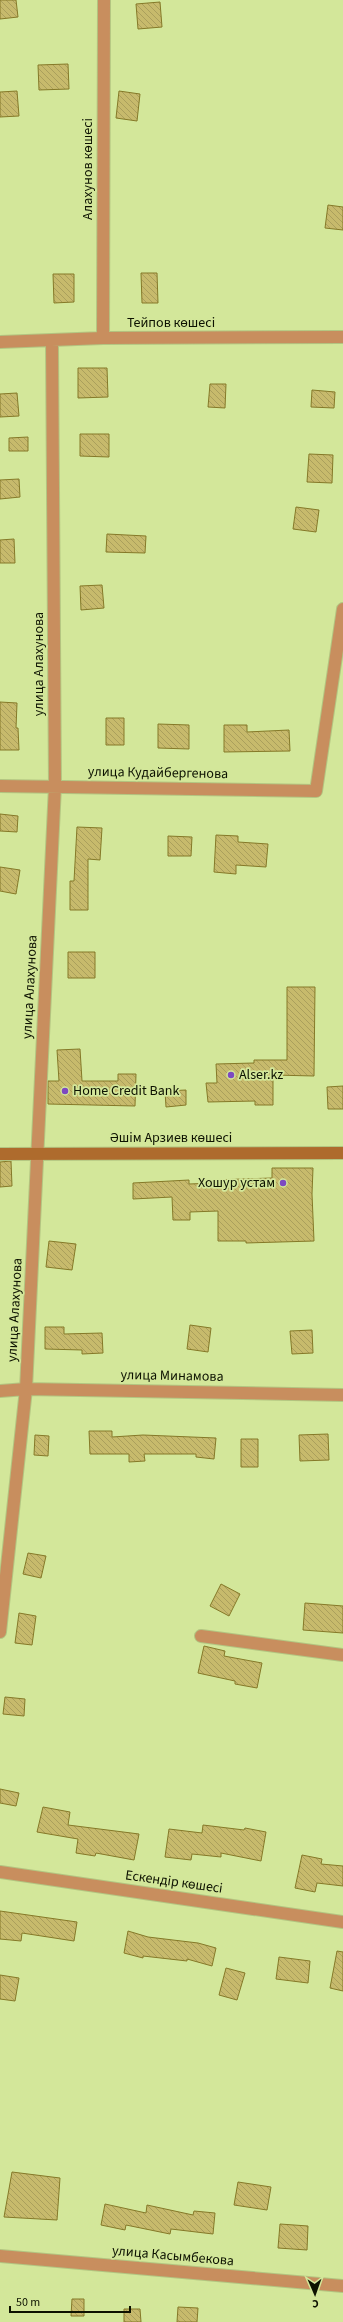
<svg xmlns="http://www.w3.org/2000/svg" width="343" height="2322" font-family="'Source Sans 3',sans-serif">
<defs>
<pattern id="building-back-hatch" width="6" height="6" patternUnits="userSpaceOnUse"><rect width="6" height="6" fill="#c7ba6c"/><path d="M-1 5l2 2M0 0l6 6M5-1l2 2" fill="none" stroke="#aa9f5c"/></pattern>
</defs>
<rect width="100%" height="100%" fill="#d3e79a"/>
<path fill="url(#building-back-hatch)" stroke="#857928" d="M0 0H16L18 17 0 19Z
M160 2 162 27 138 29 136 4Z
M68 64 69 89 39 90 38 65Z
M17 91 19 116 0 117V92Z
M119 91 140 94 137 121 116 118Z
M328 205 343 207V230L325 228Z
M141 273H157L158 303H142Z
M53 274H74V302L54 303Z
M78 368H107L108 397 78 398Z
M210 384H226L225 408 208 407Z
M312 390 335 392 334 408 311 407Z
M17 393 19 416 0 417V394Z
M80 434H109V457L80 456Z
M28 437V451H9V438Z
M309 454 333 455 332 483 307 482Z
M19 479 20 497 0 499V480Z
M296 507 319 510 316 532 293 529Z
M107 534 146 536 145 553 106 552Z
M14 539 15 563H0V540Z
M102 585 104 608 81 610 80 586Z
M0 702 17 703 16 728H18L19 750H0Z
M106 718H124V745H106Z
M158 724 189 725V749L158 748Z
M224 725H247V732L289 730 290 751 224 752Z
M0 814 18 816 17 832 0 831Z
M77 827 102 828 100 860 88 859V910H70V881H74Z
M216 835 238 836V842L268 844 266 867 236 865V874L214 872Z
M168 836 192 837 191 856H168Z
M0 867 20 870 16 894 0 891Z
M68 952H95V978H68Z
M287 987H315L314 1076 273 1075V1105H255V1101L208 1102 206 1083H217L216 1064 254 1063V1060H287Z
M80 1049 82 1081H118V1074H136L135 1106 48 1104V1081H59L57 1050Z
M343 1086V1109H328L327 1087Z
M186 1090V1105L166 1107 165 1091Z
M11 1161 12 1186 0 1187V1162Z
M272 1168H313L312 1194 314 1241 246 1243V1241H218V1211L190 1212V1220H173L172 1197 133 1199V1183L189 1180V1184L214 1183 213 1180 272 1178Z
M49 1241 76 1244 72 1270 46 1267Z
M190 1325 211 1328 208 1352 187 1349Z
M45 1327H64V1334L102 1333 103 1353 82 1354V1350L45 1349Z
M312 1330 313 1353 292 1354 290 1331Z
M89 1431H112V1437L143 1435 216 1438 214 1459 196 1457V1454H144L145 1461 129 1462V1454H90Z
M328 1434 329 1460 300 1461 299 1435Z
M35 1435 49 1436 48 1456 34 1455Z
M241 1439H258V1467H241Z
M28 1553 46 1556 41 1578 23 1574Z
M221 1584 240 1594 229 1616 210 1606Z
M305 1603 343 1606V1633L303 1630Z
M19 1613 36 1616 32 1645 15 1643Z
M204 1646 225 1651 224 1656 262 1663 257 1688 235 1684V1681L198 1673Z
M5 1697 25 1699 24 1716 3 1714Z
M0 1789 19 1793 16 1806 0 1803Z
M43 1807 70 1812 68 1825 139 1834 134 1860 96 1853 95 1856 76 1853 78 1839 37 1832Z
M203 1825 244 1830 245 1828 266 1832 261 1861 221 1853V1857L192 1854 191 1860 165 1857 169 1829 202 1833Z
M302 1855 322 1859 321 1864 343 1866V1886L317 1883 315 1892 295 1888Z
M0 1911 77 1922 74 1941 22 1933 21 1941 0 1939Z
M128 1931 148 1937 198 1943 216 1948 212 1966 187 1959V1961L143 1956V1958L124 1953Z
M337 1951 343 1952V1991L330 1988Z
M279 1957 310 1961 308 1983 276 1979Z
M226 1968 245 1973 237 2000 219 1995Z
M0 1975 19 1978 15 2001 0 1999Z
M12 2172 60 2178 57 2220 4 2217Z
M238 2182 271 2187 267 2210 234 2205Z
M105 2204 146 2213 147 2205 193 2215 194 2211 215 2213 213 2234 171 2229 170 2234 126 2225 125 2230 101 2225Z
M280 2224 308 2226 307 2250 278 2248Z
M72 2299H84V2316H71Z
M178 2307 198 2308 197 2322H177Z
M124 2309H140L141 2322H124Z"/>
<g fill="none" stroke-linecap="round" stroke-linejoin="round">
<defs>
<path id="street" d="M103 338 104 0
M0 342 103 338 343 337
M0 786 316 791 343 609
M0 1391 26 1389 343 1395
M0 1632 26 1389 55 786 52 341
M201 1636 343 1655
M0 1872 343 1922
M0 2256 343 2286"/>
<path id="secondary" d="M0 1154 343 1153"/>
</defs>
<use href="#street" stroke="#b3c581" stroke-width="14"/>
<use href="#secondary" stroke="#b3c581" stroke-width="14"/>
<use href="#street" stroke="#c88e5e" stroke-width="12"/>
<use href="#secondary" stroke="#ae6b2d" stroke-width="12"/>
</g>
<g fill="#7d49c1" stroke="#d3e79a" stroke-width="1.5">
<circle cx="231" cy="1075" r="4"/>
<circle cx="65" cy="1091" r="4"/>
<circle cx="283" cy="1183" r="4"/>
</g>
<g text-anchor="middle" dominant-baseline="central" stroke-width="3.5" stroke-linejoin="round" paint-order="stroke">
<g font-size="14" fill="#0d1200" stroke="#d3e79a">
<text transform="translate(88 169) rotate(-90)">Алахунов көшесі</text>
<text x="171" y="323">Тейпов көшесі</text>
<text transform="translate(39 664) rotate(-90)">улица Алахунова</text>
<text transform="translate(158 773) rotate(1)">улица Кудайбергенова</text>
<text transform="translate(30 987) rotate(-87)">улица Алахунова</text>
<text x="171" y="1138">Әшім Арзиев көшесі</text>
<text transform="translate(15 1310) rotate(-87)">улица Алахунова</text>
<text transform="translate(172 1376) rotate(1)">улица Минамова</text>
<text transform="translate(174 1882) rotate(8)">Ескендір көшесі</text>
<text transform="translate(173 2256) rotate(5)">улица Касымбекова</text>
</g>
<g font-size="14" fill="#0d1200" stroke="#d3e79a" text-anchor="start">
<text x="239" y="1075">Alser.kz</text>
<text x="73" y="1091">Home Credit Bank</text>
<text x="275" y="1183" text-anchor="end">Хошур устам</text>
</g>
</g>
<g transform="translate(315 2294) rotate(178)" stroke="#d3e79a" stroke-width="3" paint-order="stroke">
<path d="M0-3L7 15L0 10L-7 15Z" fill="#0d1200"/>
<text y="-6" font-size="11" font-weight="bold" text-anchor="middle" fill="#0d1200">С</text>
</g>
<path d="M10 2306v6h120v-6" fill="none" stroke="#0d1200" stroke-width="2"/>
<text x="16" y="2306" font-size="12" fill="#0d1200" stroke="#d3e79a" stroke-width="3" paint-order="stroke">50 m</text>
</svg>
